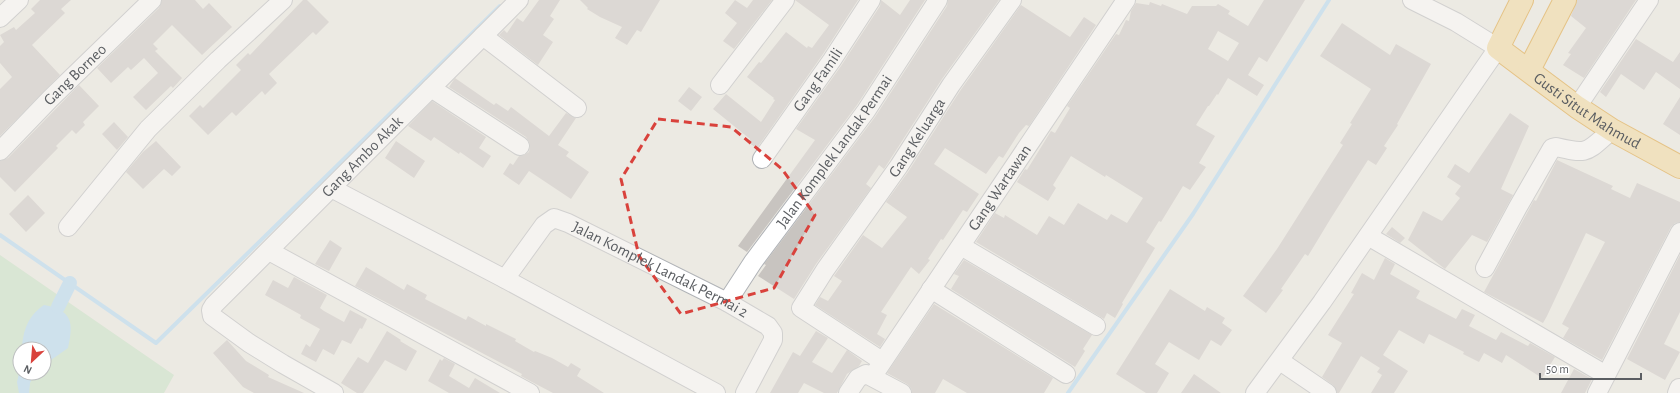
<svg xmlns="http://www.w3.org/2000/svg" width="1680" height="393" font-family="'Alegreya Sans',sans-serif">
<rect width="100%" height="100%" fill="#eceae3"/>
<path fill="#c2e2c1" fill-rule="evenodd" d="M0 255 174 375 164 393H0ZM20 349H44V373H20Z"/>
<path fill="#a8d7f7" d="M44 305C72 310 74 322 68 348L44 365V349H22C23 330 28 316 44 305Z
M20 369V373H35L30 383 29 393H19L17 382Z"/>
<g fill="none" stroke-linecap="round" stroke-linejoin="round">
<path stroke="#a8d7f7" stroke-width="4" d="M0 235 156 343 500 6
M1068 393 1193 214 1329 0"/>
<path stroke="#a8d7f7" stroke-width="14" d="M58 307 70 283"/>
</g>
<path fill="#c8c4c0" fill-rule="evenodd" d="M40 0H71L61 9 65 13 32 45 60 75 0 136V89L12 77 0 63V46L4 42 0 35 14 27 16 30 35 13 31 9Z
M162 0H195L203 9 209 3 232 27 202 55 172 25 153 44 158 49 155 51 182 78 173 88 171 86 146 110 133 97 158 73 144 58 131 70 128 67 111 83 97 68 159 8Z
M303 0H307L329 22 316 35 313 32 269 74 277 83 265 95 262 91 236 116 232 112 208 135 189 116 200 105 203 108 241 70 236 65 248 53 250 55Z
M539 0H560L550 16 554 19 543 35 553 42 538 65 499 35 504 30 507 33 517 18 523 22Z
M580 0H660L641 32 637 30 627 45 615 38 622 27 600 17 587 9 588 8Z
M735 0 747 8 753 0H772L734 49 723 41 737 23 725 13Z
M795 0H858L823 54 757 148 748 142 750 139 713 109 726 94 761 122 775 100 773 99 774 98 747 77 759 62 761 63 786 32 807 48 808 46 812 48 829 25Z
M881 0 900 15 910 0H925L857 105 747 252 738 246 815 140 796 129 841 66 880 6Z
M948 0H999L942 79 884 169 879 165 866 184 871 188 816 264 794 299 758 276 766 265 764 264 875 117 947 6Z
M1264 0H1305L1267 62 1259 57 1248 75 1264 85 1257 96 1228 78 1218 95 1217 94 1209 106H1208L1196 125 1215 136 1199 163 1206 167 1190 190 1183 186 1161 222 1159 221 1146 242 1155 248 1122 303 1123 304 1115 318 1107 313 1104 319 976 242 995 213 1004 218 1005 215 1037 235 1049 216 1064 225 1078 203 1107 220 1111 214 1127 223 1143 198 1106 175 1105 177 1071 156 1053 185 1056 188 1048 201 1017 182 1025 169 1027 170 1051 131 1055 133 1070 108 1067 106 1116 34 1119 35 1126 20 1129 21 1131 11 1136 3 1149 5 1150 2 1161 6 1162 4 1187 14 1192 6H1216L1218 4 1230 11 1228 14 1248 26ZM1218 31 1239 43 1228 61 1208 49Z
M1577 0H1636L1584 78 1563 65 1571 54 1568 53 1586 28 1571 16Z
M1021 5 1070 37 1084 17 1096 25 1029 126 1026 125 1019 133 1003 158 999 156 986 174 945 148 934 164 979 194 967 212 963 210 943 240 941 239 928 259 930 260 919 274 911 267 881 312 887 315 877 334 885 339 880 347 815 305 820 297 828 301 842 281 834 276 863 235 882 248 907 217 886 202 908 172 960 91Z
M1342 23 1390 55 1396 44 1431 64 1397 124 1398 125 1384 146 1387 148 1376 165 1368 160 1331 218 1308 256 1305 254 1281 289 1283 290 1266 313 1243 296 1277 249 1343 145 1340 143 1352 124 1350 123 1371 89 1320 56Z
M1636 39 1673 62 1680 52V89L1656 72 1644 90 1621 74 1606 97 1600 92Z
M455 78 494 105 496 103 508 111 511 107 549 136 566 113 576 118 558 145 569 152 566 156 589 172 571 199 529 171 519 185 503 174 510 163 513 165 519 156 524 155 529 152 530 147 529 142 526 137 449 87Z
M79 85 99 106 83 122 85 125 76 134 72 130 56 146 58 148 15 192 0 177V161L8 158Z
M689 87 702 97 691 111 678 101Z
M1680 97V135L1663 124Z
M432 101 486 137 479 148 491 156 483 168 460 152 459 154 434 137 431 141 408 126Z
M1510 113 1529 126 1501 189 1513 195 1487 242 1472 235 1445 269 1408 240 1423 211 1442 221 1460 198 1455 194 1461 186 1447 177 1455 164 1469 173Z
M114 122 128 137 117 150 102 134Z
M156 141 181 167 172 176 164 169 143 189 126 172 143 152Z
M396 141 425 161 414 178 385 158Z
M1557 160 1613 186 1611 189 1630 198 1637 183 1680 202V222L1675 223 1671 227 1602 360 1563 338 1569 328 1562 324 1605 242 1586 233 1547 316 1543 323 1484 292 1534 200 1536 201Z
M28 195 45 213 26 232 9 214Z
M1392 227 1405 238 1400 243 1386 234Z
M330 240 342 248 329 271 315 264Z
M1680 255V312L1664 344 1680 352 1665 380 1627 359Z
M1385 258 1395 264 1390 274 1420 291 1416 298 1456 319 1462 309 1475 315 1469 326 1496 340 1501 332 1528 346 1530 343 1555 357 1542 378 1506 355 1502 363 1484 353 1479 362 1463 354 1464 352 1429 334 1424 344 1399 330 1383 355 1408 371 1394 393H1371L1382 375 1377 372 1380 368 1361 356 1339 393H1337L1333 385 1322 377 1342 343 1328 335 1354 294 1351 293 1362 273 1374 280Z
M964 260 1092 335 1083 349 1085 351 1075 367 951 289 959 276 954 274Z
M366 267 404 290 407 284 427 295 425 299 466 320 468 316 486 326V324L516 339 515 341 534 352 535 351 552 358 568 367 571 363 581 369 577 376 604 393H553L532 382 521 376 522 374 355 286Z
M294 277 327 295 320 308 324 311 344 322 350 310 367 319 362 329 360 328 351 344 342 340 334 355 323 349 316 362 301 354 306 344 310 347 320 329 300 318 301 315 265 295 273 280 288 288Z
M1170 289 1205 311 1207 307 1225 318 1222 323 1232 330 1221 346 1211 340 1199 360 1169 342 1155 364 1169 373 1157 393H1146L1116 374Z
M934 304 1053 378 1044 393H967L943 379 935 393H912L911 388 907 384 887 373Z
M387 331 401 340 400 341 417 351 406 371 385 360 363 393H357L341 383 358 357 368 363Z
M816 331 828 338 812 362 832 373 847 350 862 361 859 366 847 374 837 393H824L804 383 798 393H770L793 352 800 356Z
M227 340 246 361 269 375 268 377 304 393H254L243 387 213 353Z
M444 358 455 364 449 376 469 388 475 378 500 393H449L428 381 440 359 442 361Z
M1574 369 1592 379 1585 393H1561Z
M1194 374 1221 393H1181Z"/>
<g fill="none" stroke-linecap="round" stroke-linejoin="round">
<defs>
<g id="minor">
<path d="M0 18 19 0"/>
<path d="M483 36 577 108"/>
<path d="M720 85 785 0"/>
<path d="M431 88 520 146"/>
<path d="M1577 107 1649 0"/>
<path id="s1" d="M0 151 50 99 152 0"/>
<path id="s2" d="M762 159 832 60 871 0"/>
<path d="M331 188 505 279 716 393"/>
<path d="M68 227 148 129 218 60 283 0"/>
<path d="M1368 236 1606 375"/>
<path d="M961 246 1096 326"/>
<path d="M269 251 530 393"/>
<path d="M1485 268 1518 207 1552 148 1556 147C1590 155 1586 152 1612 130"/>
<path id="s3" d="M505 279 544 225 554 218 568 223 727 302 768 326 773 333V340L745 393"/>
<path d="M931 289 1066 374"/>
<path id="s4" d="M727 302 753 262 866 111 938 0"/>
<path id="s5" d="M882 361 801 308 825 270 899 166 951 85 1012 0"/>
<path d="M1280 361 1327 393"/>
<path id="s6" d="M873 376 1126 0"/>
<path id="s7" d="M334 393 283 364 249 343 212 316 211 310 214 305 519 0"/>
<path d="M848 393 858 378 866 374 902 393"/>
<path d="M1255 393 1322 302 1498 48 1456 22 1412 0"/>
<path d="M1597 393 1680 232"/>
<path d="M1677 393 1679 388"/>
</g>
<g id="highway">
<path id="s8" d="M1522 0 1498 48 1577 107 1612 130 1680 167"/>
<path d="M1529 70 1565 0"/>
</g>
</defs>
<use href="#minor" stroke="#b0b3b7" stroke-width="20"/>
<use href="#highway" stroke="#db9514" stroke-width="24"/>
<use href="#minor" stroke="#fff" stroke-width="18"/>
<use href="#highway" stroke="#f3d793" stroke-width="22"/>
</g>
<path d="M0 0H1680V393H0ZM658 119 731 127 782 169 815 215 774 288 681 314 639 256 621 179Z" fill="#eceae3" fill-opacity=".55" fill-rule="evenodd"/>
<path fill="none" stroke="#d9423c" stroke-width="3" stroke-dasharray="8 5" stroke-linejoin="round" d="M658 119 731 127 782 169 815 215 774 288 681 314 639 256 621 179Z"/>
<g text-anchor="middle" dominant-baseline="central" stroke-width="3" stroke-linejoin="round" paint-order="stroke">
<g font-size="16" fill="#5b5e62" stroke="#fff">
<text stroke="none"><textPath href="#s1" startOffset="107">Gang Borneo</textPath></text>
<text stroke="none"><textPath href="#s2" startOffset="97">Gang Famili</textPath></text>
<text stroke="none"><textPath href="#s8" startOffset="163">Gusti Situt Mahmud</textPath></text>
<text stroke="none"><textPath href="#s5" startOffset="303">Gang Keluarga</textPath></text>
<text stroke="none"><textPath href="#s4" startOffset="185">Jalan Komplek Landak Permai</textPath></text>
<text stroke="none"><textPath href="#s7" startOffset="366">Gang Ambo Akak</textPath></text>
<text stroke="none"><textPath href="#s6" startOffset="227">Gang Wartawan</textPath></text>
<text stroke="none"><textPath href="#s3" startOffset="197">Jalan Komplek Landak Permai 2</textPath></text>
</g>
</g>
<g transform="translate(32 361) rotate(206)"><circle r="19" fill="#ffffff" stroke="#bdbfc0"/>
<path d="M0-3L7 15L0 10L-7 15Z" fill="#d9423c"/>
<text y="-6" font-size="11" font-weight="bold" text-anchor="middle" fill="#5b5e62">N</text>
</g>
<path d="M1540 373v6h101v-6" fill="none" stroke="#5b5e62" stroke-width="2"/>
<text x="1546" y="373" font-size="12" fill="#5b5e62" stroke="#ffffff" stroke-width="3" paint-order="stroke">50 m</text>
</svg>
